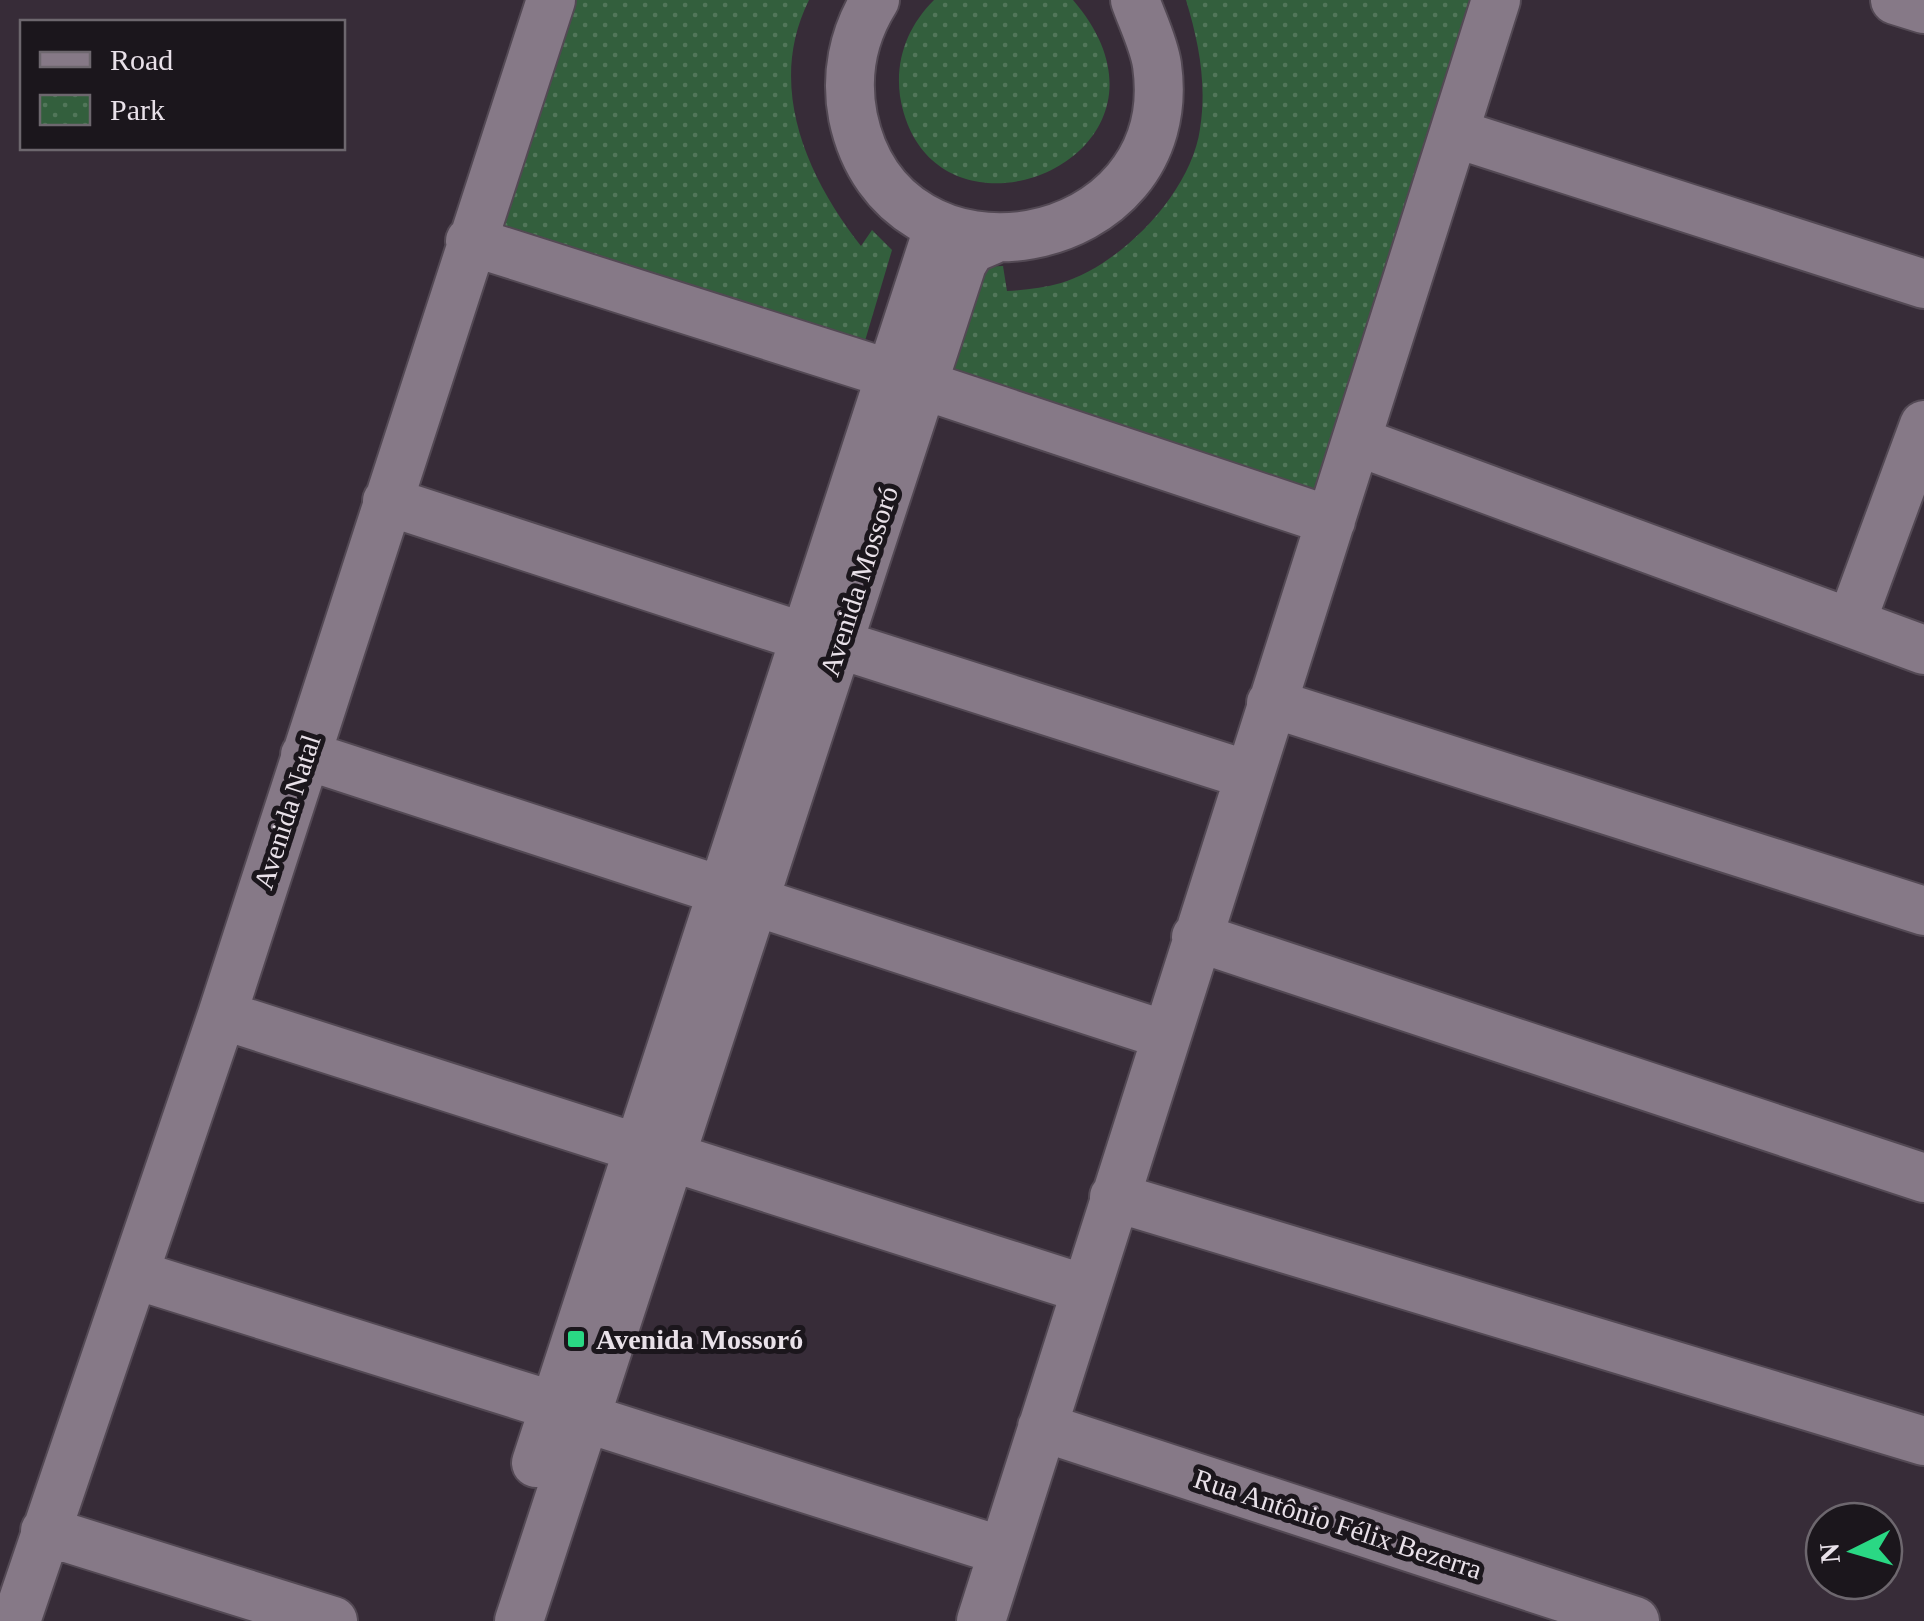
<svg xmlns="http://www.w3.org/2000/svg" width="1924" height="1621" font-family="'Times New Roman',serif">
<defs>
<pattern id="park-dots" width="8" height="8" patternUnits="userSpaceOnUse" patternTransform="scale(2.5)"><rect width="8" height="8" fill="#335f3d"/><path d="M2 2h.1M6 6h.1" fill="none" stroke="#517659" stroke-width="1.8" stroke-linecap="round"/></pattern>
</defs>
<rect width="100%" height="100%" fill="#372c38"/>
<path fill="url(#park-dots)" d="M573 0H809C766 86 807 177 861 246L872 230 892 250 862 351 493 233Z
M934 0H1073C1208 157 928 269 900 96 895 59 908 26 934 0Z
M1186 0H1479L1316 500 944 370 974 267 1003 266 1007 291C1025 290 1044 288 1061 283 1121 265 1191 193 1200 129 1207 84 1199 43 1186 0Z"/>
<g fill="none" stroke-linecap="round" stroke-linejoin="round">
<defs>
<path id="minor" d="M875 0C853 35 845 76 853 117 893 309 1184 256 1157 65 1154 44 1142 20 1135 0
M1895 0 1924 9
M1454 133 1924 284
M470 241 890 374
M923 385 1331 521
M1356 441 1924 650
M387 501 804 637
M1851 623 1924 425
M838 644 1248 775
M1271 703 1924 911
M305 755 1165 1035
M1196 937 1924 1178
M222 1015 638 1148
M671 1157 1085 1289
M1114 1197 1924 1441
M136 1275 554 1406
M585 1418 1002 1551
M1042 1427 1635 1621
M536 1463 935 238V225
M45 1531 333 1621
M16 1621 222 1015 551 0
M519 1621 962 264 971 249 992 240
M981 1621 1496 0"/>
</defs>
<use href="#minor" stroke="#534954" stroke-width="52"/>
<use href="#minor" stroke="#867987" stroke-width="48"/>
</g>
<rect fill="#2ad884" stroke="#1b161c" stroke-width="4" x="566" y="1329" width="20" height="20" rx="5"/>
<g text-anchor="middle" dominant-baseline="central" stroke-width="10" stroke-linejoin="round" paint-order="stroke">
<g font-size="28" fill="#e9e1e9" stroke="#1b161c">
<text transform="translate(859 581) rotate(-72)">Avenida Mossoró</text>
<text transform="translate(287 812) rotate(-72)">Avenida Natal</text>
<text transform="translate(1338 1524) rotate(18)">Rua Antônio Félix Bezerra</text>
</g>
<g font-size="28" font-weight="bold" fill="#e9e1e9" stroke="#1b161c" text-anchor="start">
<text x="596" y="1339">Avenida Mossoró</text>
</g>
</g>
<rect x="20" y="20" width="325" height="130" fill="#1b161c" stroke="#6d676e" stroke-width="2.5"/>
<rect x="40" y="52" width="50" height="15" fill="#867987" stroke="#6d676e" stroke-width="2.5"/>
<text x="110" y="70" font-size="30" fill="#e9e1e9">Road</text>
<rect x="40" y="95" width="50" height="30" fill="url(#park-dots)" stroke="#6d676e" stroke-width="2.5"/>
<text x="110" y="120" font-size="30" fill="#e9e1e9">Park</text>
<g transform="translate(1854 1551) rotate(265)"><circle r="48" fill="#1b161c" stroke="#6d676e" stroke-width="2.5"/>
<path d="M0-8L18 38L0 25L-18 38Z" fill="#2ad884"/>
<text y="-15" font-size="28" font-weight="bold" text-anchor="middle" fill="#e9e1e9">N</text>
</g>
</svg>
